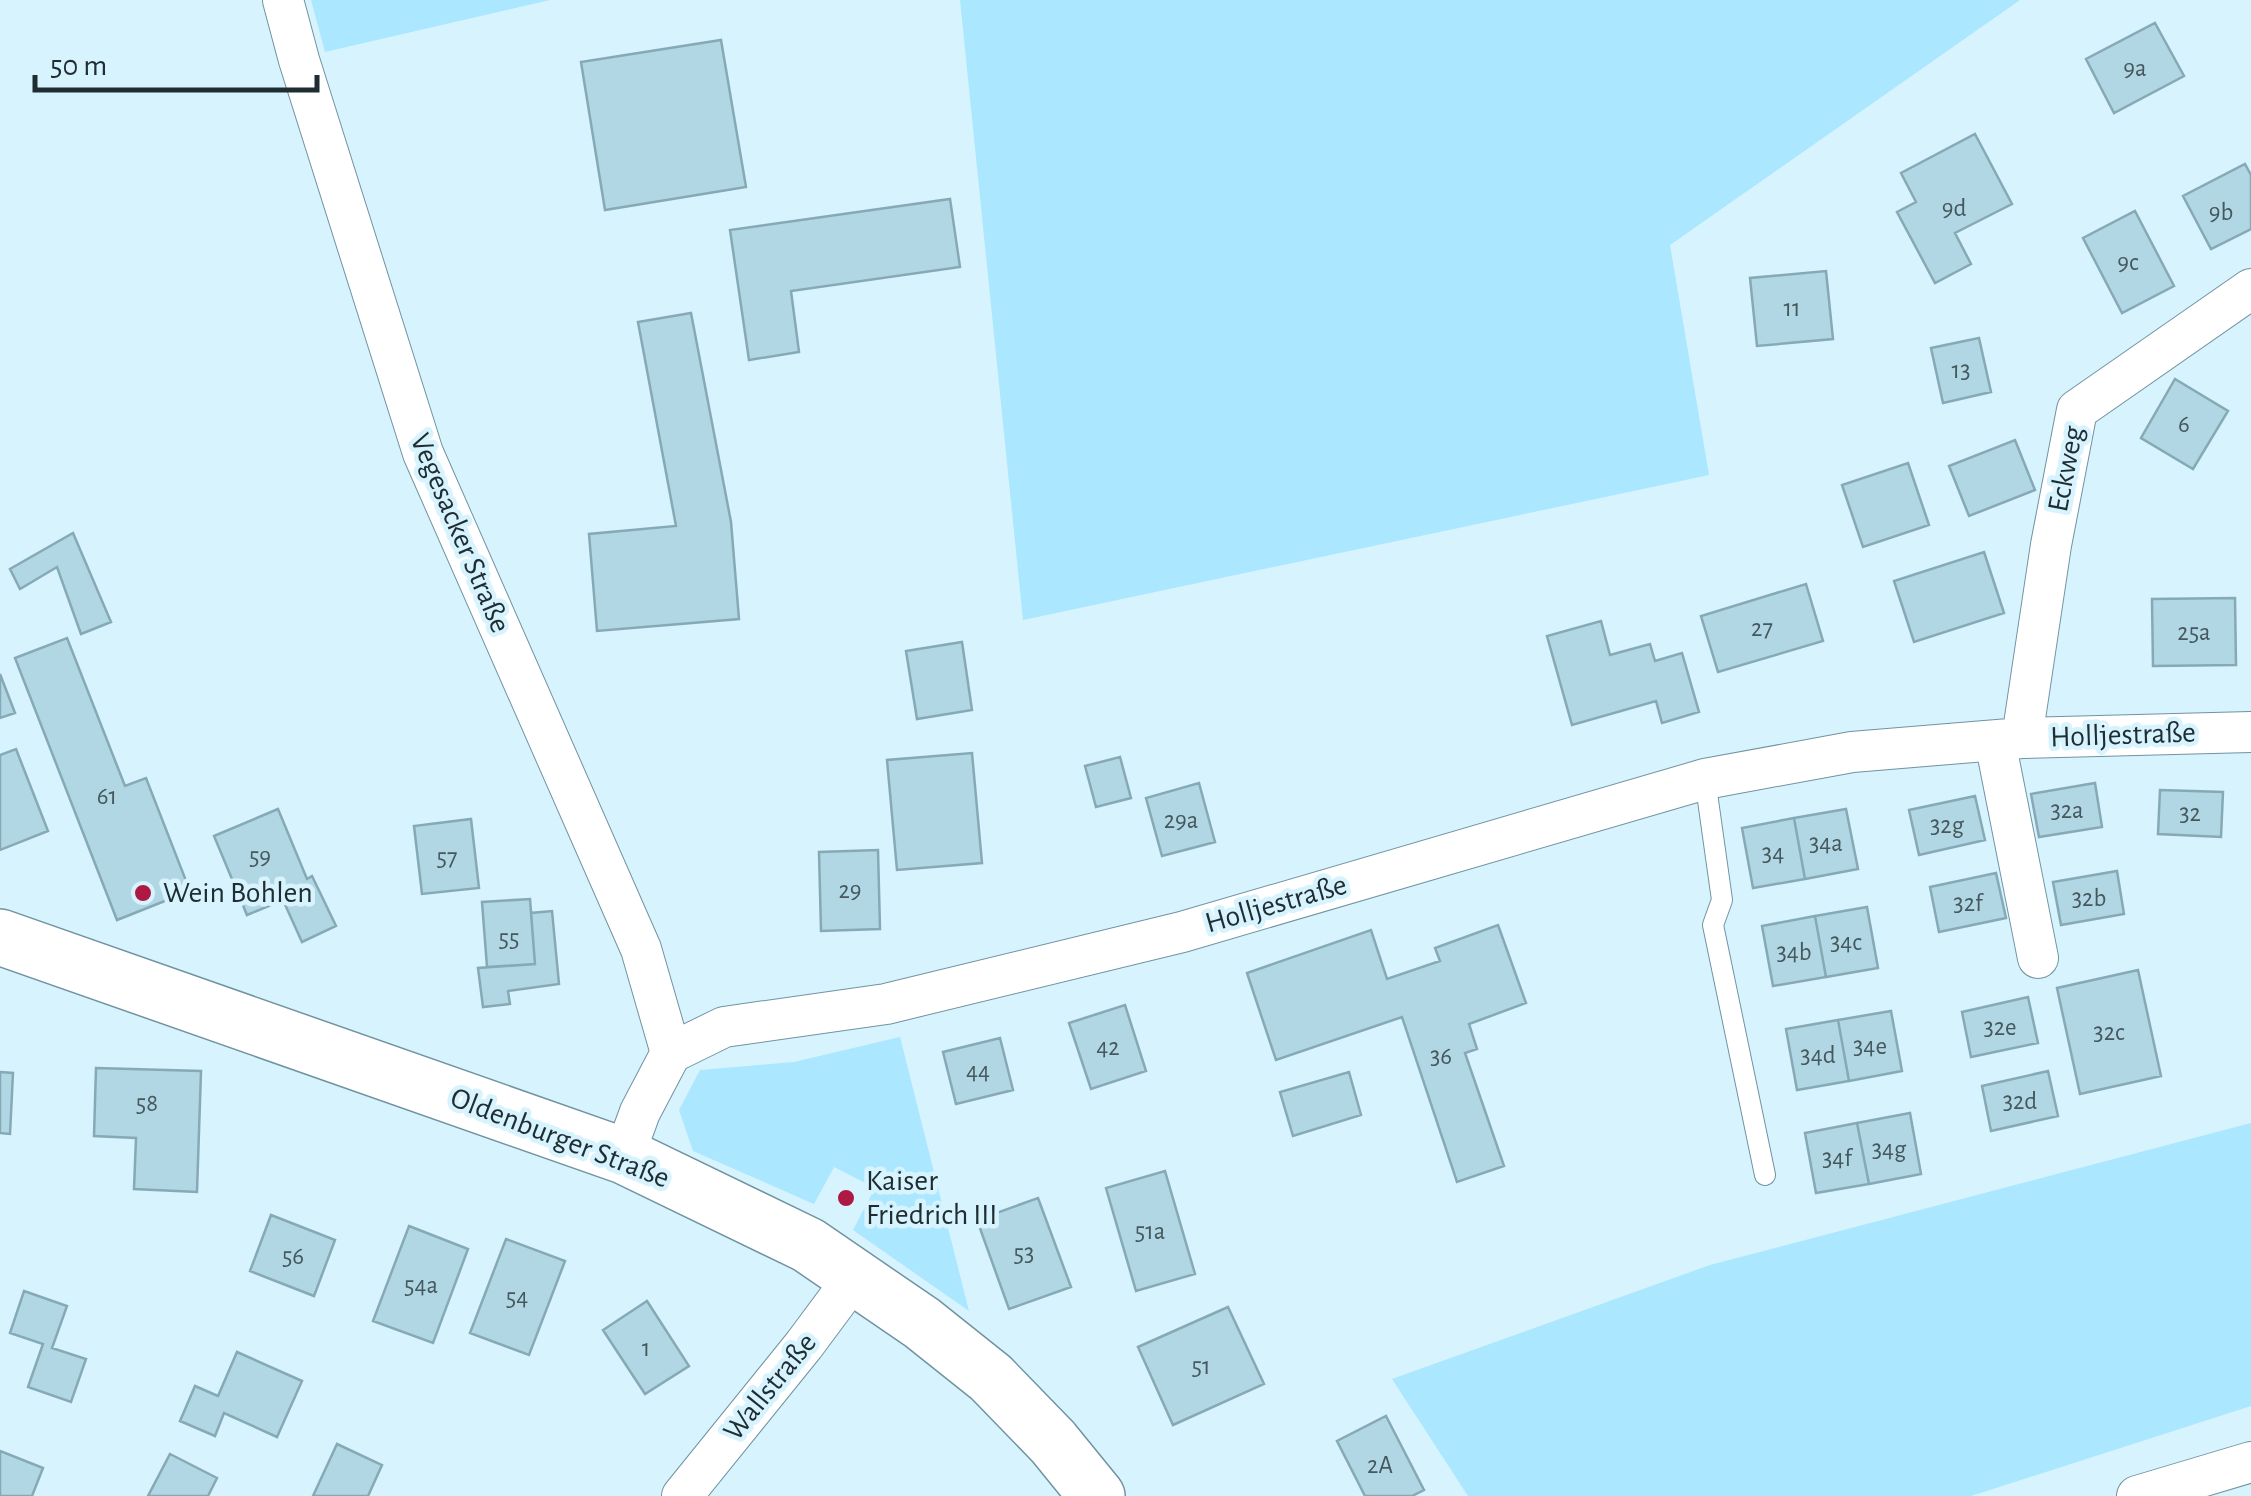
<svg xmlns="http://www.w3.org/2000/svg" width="2251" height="1496" font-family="'Alegreya Sans',sans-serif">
<rect width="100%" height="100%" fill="#d6f3fe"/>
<path fill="#abe7fe" d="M311 0H550L325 52Z
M960 0H2020L1670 245 1709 475 1023 620Z
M900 1037 969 1311 853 1230 875 1188 834 1167 814 1204 693 1151 679 1110 700 1070 794 1062Z
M2251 1123V1406L1971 1496H1468L1392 1379 1710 1265Z"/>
<path fill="#b2d7e4" stroke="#86a9b6" stroke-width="2.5" d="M2155 23 2184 76 2114 113 2086 59Z
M721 40 746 187 605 210 581 62Z
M1975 134 2012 204 1955 233 1971 264 1935 283 1897 212 1916 202 1901 173Z
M2245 164 2251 175V229L2211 249 2183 196Z
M950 199 960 267 791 291 799 352 749 360 730 230Z
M2135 211 2174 286 2122 313 2083 238Z
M1826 271 1833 339 1757 346 1750 278Z
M691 313 731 522 739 619 597 631 589 534 676 526 638 322Z
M1979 338 1991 392 1943 403 1931 348Z
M2175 379 2228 411 2193 469 2141 438Z
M2015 440 2035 490 1969 516 1949 466Z
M1908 463 1929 525 1863 547 1842 485Z
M73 533 111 622 81 634 57 567 20 589 10 569Z
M1984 552 2004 613 1914 642 1894 581Z
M1806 584 1823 641 1718 672 1701 616Z
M2235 598 2236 665 2153 666 2152 599Z
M1601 621 1610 655 1650 644 1655 661 1682 653 1699 712 1662 723 1656 701 1572 725 1547 636Z
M67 638 125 786 146 778 190 891 117 920 15 658Z
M962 642 972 710 917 719 906 651Z
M0 674 15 713 0 718Z
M16 749 48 831 0 850V755Z
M972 753 982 863 897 870 887 760Z
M1120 757 1131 798 1096 807 1085 766Z
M1199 783 1215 842 1162 856 1146 798Z
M2095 783 2102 827 2039 837 2031 794Z
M2160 790 2223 792 2221 837 2158 834Z
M1975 796 1985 840 1919 855 1909 810Z
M278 809 307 879 312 876 336 926 302 942 283 900 247 915 214 836Z
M1846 809 1858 869 1805 879 1794 818Z
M1794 818 1805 879 1753 888 1742 828Z
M471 819 479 888 422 894 414 826Z
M878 850 880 929 821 931 819 852Z
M2117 871 2124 914 2061 925 2053 882Z
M1996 873 2006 918 1939 932 1930 887Z
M530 899 535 964 487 967 482 902Z
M1867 907 1878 968 1826 977 1815 916Z
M552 911 559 984 508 991 510 1004 483 1007 478 968 535 964 531 913Z
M1815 916 1826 977 1773 986 1762 926Z
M1498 925 1526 1003 1469 1024 1477 1049 1465 1053 1504 1166 1457 1182 1402 1017 1276 1060 1247 973 1371 930 1387 979 1440 961 1435 948Z
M2138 970 2161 1076 2080 1094 2057 988Z
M2028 997 2038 1043 1971 1057 1962 1012Z
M1125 1005 1146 1071 1091 1089 1069 1023Z
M1891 1011 1902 1071 1849 1081 1838 1020Z
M1838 1020 1849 1081 1797 1090 1786 1029Z
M1000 1038 1013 1090 956 1104 943 1052Z
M96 1068 201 1071 197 1192 134 1189 136 1138 94 1136Z
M2048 1071 2058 1116 1991 1131 1982 1086Z
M0 1072 13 1073 10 1134 0 1133Z
M1349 1072 1361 1115 1293 1136 1280 1092Z
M1910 1113 1921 1174 1869 1184 1857 1123Z
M1857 1123 1869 1184 1816 1193 1805 1133Z
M1165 1171 1195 1274 1136 1291 1106 1188Z
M1038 1198 1071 1287 1009 1309 977 1220Z
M271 1215 335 1240 314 1296 250 1271Z
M409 1226 468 1249 433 1343 373 1321Z
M506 1239 565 1261 529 1355 470 1333Z
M24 1291 67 1306 52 1348 86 1359 71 1402 28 1387 43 1344 10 1333Z
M647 1301 689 1366 645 1394 603 1330Z
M1228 1307 1264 1384 1173 1425 1138 1347Z
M237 1352 302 1381 277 1437 224 1413 215 1436 180 1421 195 1386 218 1396Z
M1386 1416 1424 1490 1412 1496H1365L1337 1441Z
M337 1444 382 1465 368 1496H313Z
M0 1451 43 1468 32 1496H0Z
M170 1454 217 1478 208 1496H148Z"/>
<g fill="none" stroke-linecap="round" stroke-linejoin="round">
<defs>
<path id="lane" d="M1705 779 1722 900 1713 925 1765 1175"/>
<path id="street" d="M283 0 299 60 423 453 641 949 671 1053
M2022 738 2051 545 2077 410 2251 289
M1995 741 2038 958
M624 1156 640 1112 671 1053 724 1027 886 1004 1182 932 1705 779 1852 752 2022 738 2251 732
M682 1496 804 1345 856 1275
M2137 1496 2251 1462"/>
<path id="secondary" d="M0 937 624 1156 808 1245 922 1323 991 1378 1053 1442 1097 1496"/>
</defs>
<use href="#lane" stroke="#7193a0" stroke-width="22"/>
<use href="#street" stroke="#7193a0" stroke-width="42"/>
<use href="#secondary" stroke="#7193a0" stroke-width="58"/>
<use href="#lane" stroke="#fff" stroke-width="20"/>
<use href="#street" stroke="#fff" stroke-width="40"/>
<use href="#secondary" stroke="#fff" stroke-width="55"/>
</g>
<g fill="#ad1942" stroke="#d6f3fe" stroke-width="4">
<circle cx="143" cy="893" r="10"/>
<circle cx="846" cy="1198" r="10"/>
</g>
<g text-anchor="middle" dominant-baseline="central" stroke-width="9" stroke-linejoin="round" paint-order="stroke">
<g font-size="25" fill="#44585e">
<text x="2135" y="68">9a</text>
<text x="1954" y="208">9d</text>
<text x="2221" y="212">9b</text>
<text x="2128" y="262">9c</text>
<text x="1792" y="308">11</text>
<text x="1961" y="370">13</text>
<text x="2184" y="424">6</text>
<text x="1762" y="628">27</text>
<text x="2194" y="632">25a</text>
<text x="107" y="796">61</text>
<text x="2067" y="810">32a</text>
<text x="2190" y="813">32</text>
<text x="1181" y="820">29a</text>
<text x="1947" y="825">32g</text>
<text x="1826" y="843">34a</text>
<text x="1773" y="853">34</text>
<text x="260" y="856">59</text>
<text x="447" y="857">57</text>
<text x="850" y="890">29</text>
<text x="2089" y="898">32b</text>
<text x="1968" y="903">32f</text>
<text x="509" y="938">55</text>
<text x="1846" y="942">34c</text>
<text x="1794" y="952">34b</text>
<text x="2000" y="1027">32e</text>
<text x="2109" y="1032">32c</text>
<text x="1870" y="1046">34e</text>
<text x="1108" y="1047">42</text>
<text x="1818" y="1055">34d</text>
<text x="1441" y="1056">36</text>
<text x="978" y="1071">44</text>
<text x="2020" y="1101">32d</text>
<text x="147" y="1103">58</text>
<text x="1889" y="1149">34g</text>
<text x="1837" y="1158">34f</text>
<text x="1150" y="1231">51a</text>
<text x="1024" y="1253">53</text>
<text x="293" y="1256">56</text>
<text x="421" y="1285">54a</text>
<text x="517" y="1297">54</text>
<text x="646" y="1348">1</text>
<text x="1201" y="1366">51</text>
<text x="1380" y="1465">2A</text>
</g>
<g font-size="30" fill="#1f2d32" stroke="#d6f3fe">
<text transform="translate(2066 469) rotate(-79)">Eckweg</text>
<text transform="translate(460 533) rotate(67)">Vegesacker Straße</text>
<text transform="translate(2123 735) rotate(-2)">Holljestraße</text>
<text transform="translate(1276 904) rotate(-16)">Holljestraße</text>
<text transform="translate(560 1138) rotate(21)">Oldenburger Straße</text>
<text transform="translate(770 1387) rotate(-51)">Wallstraße</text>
</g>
<g font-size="30" fill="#1f2d32" stroke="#d6f3fe" text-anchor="start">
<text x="163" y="893">Wein Bohlen</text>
<text x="866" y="1181">Kaiser<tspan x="866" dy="34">Friedrich III</tspan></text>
</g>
</g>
<path d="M35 75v15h282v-15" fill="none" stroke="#1f2d32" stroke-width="5"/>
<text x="50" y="75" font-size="30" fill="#1f2d32" stroke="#d6f3fe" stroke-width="8" paint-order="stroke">50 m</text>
</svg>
